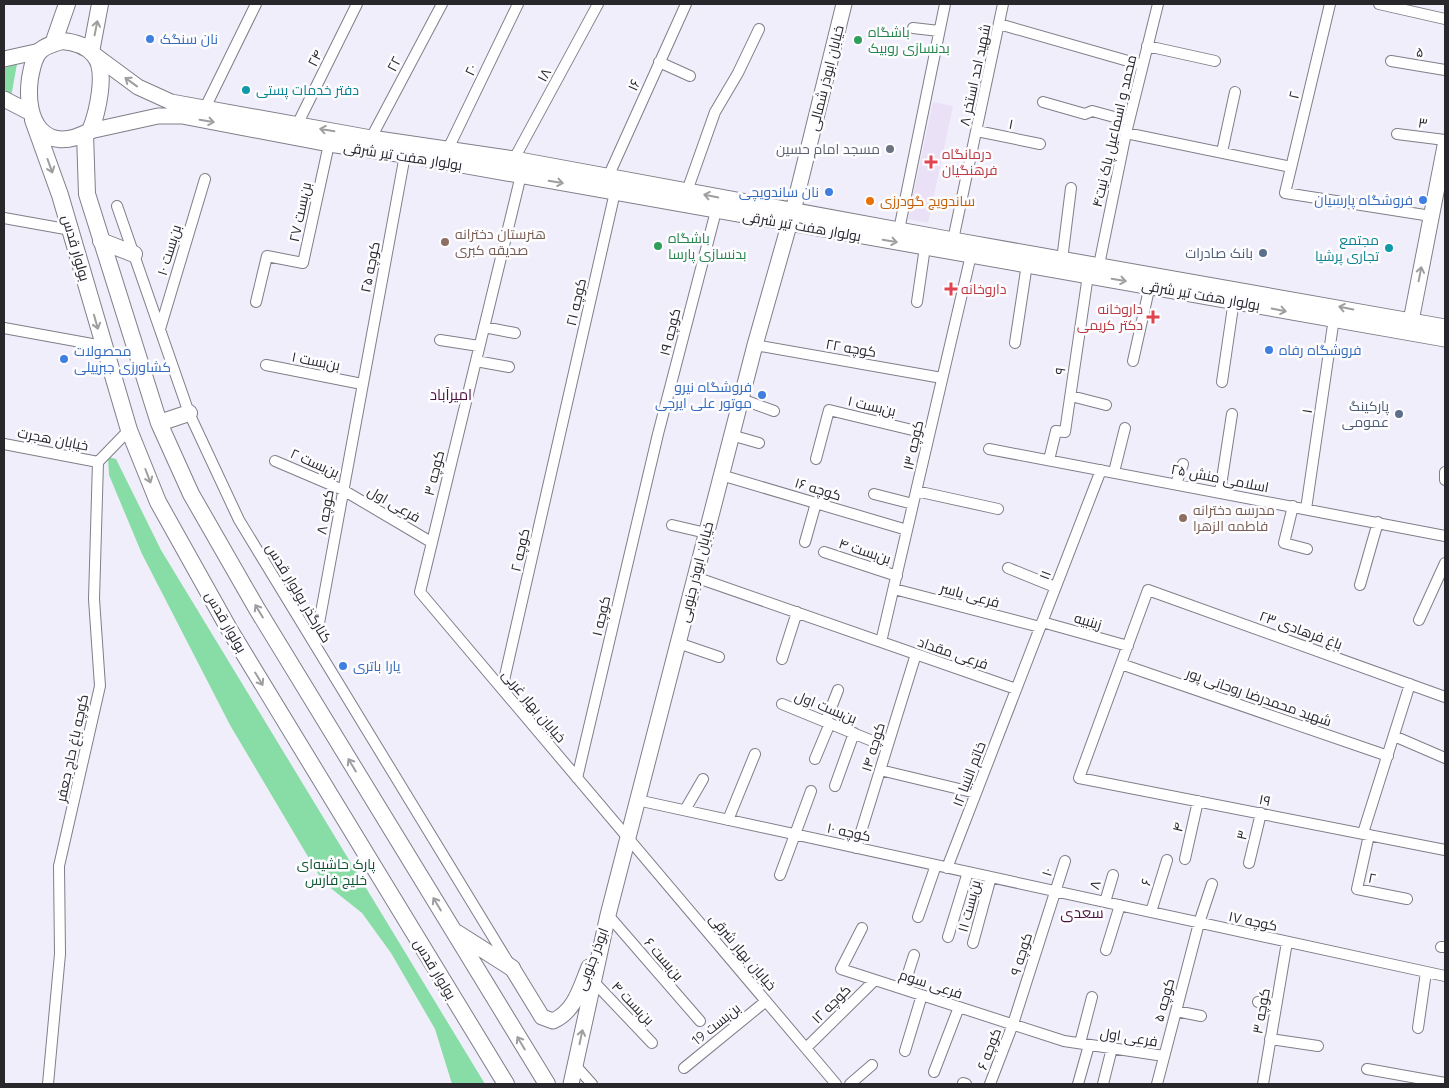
<svg xmlns="http://www.w3.org/2000/svg" width="1449" height="1088" font-family="Quicksand,Cairo,sans-serif">
<rect width="100%" height="100%" fill="#f0eefa"/>
<path fill="#eae1f7" d="M933 102 953 106 928 223 908 219Z"/>
<path fill="#88dca5" d="M17 64 11 97 4 88V68Z
M108 457 116 459 161 550 485 1084H452L435 1029 391 953 362 913 323 882 230 725 142 554 109 475Z"/>
<g fill="none" stroke-linecap="round" stroke-linejoin="round">
<defs>
<path id="street" d="M1330 4 1285 193 1431 216
M1379 4 1445 19
M999 24 1142 65
M913 28 939 31
M1147 46 1215 61
M1391 61 1445 70
M659 62 690 76
M1043 102 1085 114 1092 111 1129 121
M205 108 256 4
M297 125 357 4
M977 131 1040 144
M1126 133 1291 167
M1397 134 1445 140
M371 138 442 4
M448 149 518 4
M1222 152 1235 92
M514 159 598 4
M521 175 420 592 836 1084
M608 177 686 4
M687 191 715 112 738 73 759 29
M117 206 189 413 239 520 510 965
M4 218 71 230
M899 230 945 4
M953 240 1003 4
M1062 260 1071 188
M1099 265 1126 133 1158 4
M256 302 267 256 303 263 329 144
M917 302 925 247
M484 327 515 333
M4 328 103 346
M160 329 205 179
M440 340 479 346
M1015 343 1027 264
M755 345 942 378
M476 361 509 367
M1133 361 1150 285
M266 365 362 384
M1222 382 1234 300
M1071 396 1106 405
M741 399 774 411
M731 435 759 443
M4 444 98 462
M989 449 1445 536
M816 459 829 410 929 434
M1049 460 1056 431 1065 432 1088 275
M275 461 343 490 431 542
M1114 472 1125 428
M1445 472V480
M721 475 907 530
M1176 484 1183 464
M916 491 998 509
M1220 492 1232 414
M874 494 913 504
M1293 506 1284 543 1307 549
M1306 509 1334 318
M672 525 706 533
M805 542 816 503
M824 552 897 576
M1008 568 1055 587
M695 577 1016 689
M1360 585 1378 522
M894 589 1040 627
M1419 620 1445 563
M1042 622 1128 646
M881 642 971 255
M678 643 719 657
M315 645 405 155
M782 659 797 612
M1121 664 1388 756
M502 689 615 192
M1445 697 1148 590 1079 778 1445 850
M782 704 887 747
M826 721 838 690
M1394 736 1445 758
M815 759 830 723
M880 770 976 793
M577 778 658 434 716 211
M835 786 854 733
M637 800 1445 976
M685 810 703 779
M728 820 755 754
M1363 833 1410 684
M1369 835 1357 889 1407 899
M856 848 916 654
M1185 859 1198 801
M1249 863 1261 813
M947 868 1101 470
M780 875 811 791
M1105 902 1113 875
M1151 912 1167 860
M608 915 700 1021
M918 917 936 865
M862 928 841 969 1064 1041 1164 1056
M948 937 968 872
M973 943 991 877
M1441 947H1445
M1106 950 1120 905
M593 981 652 1043
M903 989 914 955
M1258 1002 1276 1004
M1176 1011 1201 1016
M1418 1028 1426 972
M1270 1039 1318 1046
M1080 1043 1092 997
M806 1048 875 980
M905 1051 922 995
M575 1065 592 1084
M684 1068 766 1001
M1367 1069 1445 1083
M934 1072 959 1007
M963 1083 966 1084
M48 1084 60 954 59 866 100 686 94 599 98 462 129 430
M850 1084 872 1065
M990 1084 1013 1024 1065 861
M1078 1084 1089 1045
M1103 1084 1112 1048
M1157 1084 1199 923 1212 884
M1263 1084 1287 942"/>
<path id="secondary" d="M96 56 138 87 171 102 371 138 514 159 953 240 1445 327
M4 59 40 51
M4 99 31 113
M90 131 158 116H182L329 144 405 155 1445 339
M1411 321 1445 146
M512 968 542 1017 553 1021C575 1011 580 989 589 967
M571 1084 608 915 755 345 793 211 844 4"/>
<path id="primary" d="M62 41C74 42 86 45 94 55 108 70 97 114 90 131 44 156 24 121 30 78 32 69 33 57 41 50 47 45 55 43 62 41Z
M53 44 67 4
M91 52 100 4
M33 120 60 195 129 430 158 502 229 629 506 1084
M85 134 87 194 159 423 191 494 257 609 547 1084
M101 241 134 254
M159 423 189 413
M457 933 512 968"/>
</defs>
<use href="#street" stroke="#807e89" stroke-width="12"/>
<use href="#secondary" stroke="#807e89" stroke-width="17"/>
<use href="#primary" stroke="#807e89" stroke-width="18"/>
<use href="#street" stroke="#fff" stroke-width="10"/>
<use href="#secondary" stroke="#fff" stroke-width="15"/>
<use href="#primary" stroke="#fff" stroke-width="16"/>
</g>
<defs><path id="oneway-shaft" d="M-6 0H5M1.5-3L5.5 0L1.5 3" fill="none" stroke-width="1.6" stroke-linecap="round" stroke-linejoin="round" transform="scale(1.25)"/></defs>
<g stroke="#9e9ea0">
<use href="#oneway-shaft" transform="translate(96 28) rotate(-79)"/>
<use href="#oneway-shaft" transform="translate(131 82) rotate(-144)"/>
<use href="#oneway-shaft" transform="translate(207 121) rotate(10)"/>
<use href="#oneway-shaft" transform="translate(327 130) rotate(-170)"/>
<use href="#oneway-shaft" transform="translate(50 166) rotate(70)"/>
<use href="#oneway-shaft" transform="translate(556 182) rotate(10)"/>
<use href="#oneway-shaft" transform="translate(711 196) rotate(-169)"/>
<use href="#oneway-shaft" transform="translate(890 241) rotate(10)"/>
<use href="#oneway-shaft" transform="translate(1420 274) rotate(-79)"/>
<use href="#oneway-shaft" transform="translate(1119 280) rotate(10)"/>
<use href="#oneway-shaft" transform="translate(1346 308) rotate(-169)"/>
<use href="#oneway-shaft" transform="translate(1279 310) rotate(11)"/>
<use href="#oneway-shaft" transform="translate(96 322) rotate(74)"/>
<use href="#oneway-shaft" transform="translate(148 476) rotate(69)"/>
<use href="#oneway-shaft" transform="translate(259 611) rotate(-121)"/>
<use href="#oneway-shaft" transform="translate(259 679) rotate(59)"/>
<use href="#oneway-shaft" transform="translate(352 765) rotate(-121)"/>
<use href="#oneway-shaft" transform="translate(437 904) rotate(-121)"/>
<use href="#oneway-shaft" transform="translate(581 1037) rotate(-78)"/>
<use href="#oneway-shaft" transform="translate(521 1043) rotate(-121)"/>
</g>
<g fill="#3f7fe0" stroke="#fdfcff" stroke-width="2">
<circle cx="150" cy="39" r="5"/>
<circle cx="829" cy="192" r="5"/>
<circle cx="1423" cy="200" r="5"/>
<circle cx="1269" cy="350" r="5"/>
<circle cx="64" cy="359" r="5"/>
<circle cx="762" cy="395" r="5"/>
<circle cx="343" cy="666" r="5"/>
</g>
<g fill="#2e9e5b" stroke="#fdfcff" stroke-width="2">
<circle cx="858" cy="40" r="5"/>
<circle cx="658" cy="246" r="5"/>
</g>
<g fill="#0f9aa8" stroke="#fdfcff" stroke-width="2">
<circle cx="246" cy="90" r="5"/>
<circle cx="1389" cy="248" r="5"/>
</g>
<circle fill="#6b7280" stroke="#fdfcff" stroke-width="2" cx="890" cy="149" r="5"/>
<g fill="#e0444e" stroke="#fdfcff" stroke-width="2">
<path d="M928.5 154.5h5v5h5v5h-5v5h-5v-5h-5v-5h5z"/>
<path d="M948.5 281.5h5v5h5v5h-5v5h-5v-5h-5v-5h5z"/>
<path d="M1150.5 309.5h5v5h5v5h-5v5h-5v-5h-5v-5h5z"/>
</g>
<circle fill="#e8710a" stroke="#fdfcff" stroke-width="2" cx="870" cy="201" r="5"/>
<g fill="#8d6e63" stroke="#fdfcff" stroke-width="2">
<circle cx="445" cy="242" r="5"/>
<circle cx="1183" cy="518" r="5"/>
</g>
<g fill="#5c6f8a" stroke="#fdfcff" stroke-width="2">
<circle cx="1263" cy="253" r="5"/>
<circle cx="1399" cy="414" r="5"/>
</g>
<g text-anchor="middle" dominant-baseline="central" stroke-width="5" stroke-linejoin="round" paint-order="stroke">
<g font-size="14" fill="#27864d" stroke="#fdfcff" text-anchor="start">
<text x="868" y="32">باشگاه<tspan x="868" dy="16">بدنسازی روبیک</tspan></text>
<text x="668" y="238">باشگاه<tspan x="668" dy="16">بدنسازی پارسا</tspan></text>
</g>
<g font-size="14" fill="#366cbe" stroke="#fdfcff" text-anchor="start">
<text x="160" y="39">نان سنگک</text>
<text x="819" y="192" text-anchor="end">نان ساندویچی</text>
<text x="1413" y="200" text-anchor="end">فروشگاه پارسیان</text>
<text x="1279" y="350">فروشگاه رفاه</text>
<text x="74" y="351">محصولات<tspan x="74" dy="16">کشاورزی جبرییلی</tspan></text>
<text x="752" y="387" text-anchor="end">فروشگاه نیرو<tspan x="752" dy="16">موتور علی ایرجی</tspan></text>
<text x="353" y="666">یارا باتری</text>
</g>
<g font-size="14" fill="#28272c" stroke="#fdfcff">
<text transform="translate(1420 52) rotate(9)">۵</text>
<text transform="translate(315 58) rotate(-63)">۲۴</text>
<text transform="translate(394 64) rotate(-62)">۲۲</text>
<text transform="translate(471 70) rotate(-64)">۲۰</text>
<text transform="translate(544 75) rotate(-62)">۱۸</text>
<text transform="translate(975 75) rotate(-78)">شهید احد استخر ۸</text>
<text transform="translate(826 78) rotate(-76)">خیابان ابوذر شمالی</text>
<text transform="translate(634 85) rotate(-66)">۱۶</text>
<text transform="translate(1294 95) rotate(-77)">۲</text>
<text transform="translate(1423 123) rotate(8)">۳</text>
<text transform="translate(1011 124) rotate(11)">۱</text>
<text transform="translate(1114 131) rotate(-77)">محمد و اسماعیل پاک نیت۴</text>
<text transform="translate(403 156) rotate(9)">بولوار هفت تیر شرقی</text>
<text transform="translate(300 212) rotate(-78)">بن‌بست ۲۷</text>
<text transform="translate(802 226) rotate(10)">بولوار هفت تیر شرقی</text>
<text transform="translate(76 248) rotate(74)">بولوار قدس</text>
<text transform="translate(169 250) rotate(-73)">بن‌بست ۱۰</text>
<text transform="translate(370 267) rotate(-79)">کوچه ۲۵</text>
<text transform="translate(1201 295) rotate(10)">بولوار هفت تیر شرقی</text>
<text transform="translate(576 302) rotate(-77)">کوچه ۲۱</text>
<text transform="translate(670 332) rotate(-76)">کوچه ۱۹</text>
<text transform="translate(851 348) rotate(10)">کوچه ۲۲</text>
<text transform="translate(316 361) rotate(11)">بن‌بست ۱</text>
<text transform="translate(1060 371) rotate(-82)">۹</text>
<text transform="translate(872 406) rotate(13)">بن‌بست ۱</text>
<text transform="translate(1307 411) rotate(-81)">۱</text>
<text transform="translate(53 439) rotate(11)">خیابان هجرت</text>
<text transform="translate(913 445) rotate(-77)">کوچه ۱۳</text>
<text transform="translate(315 463) rotate(24)">بن‌بست ۲</text>
<text transform="translate(434 473) rotate(-76)">کوچه ۳</text>
<text transform="translate(1220 478) rotate(11)">اسلامی منش ۲۵</text>
<text transform="translate(818 489) rotate(17)">کوچه ۱۶</text>
<text transform="translate(394 504) rotate(30)">فرعی اول</text>
<text transform="translate(325 512) rotate(-80)">کوچه ۸</text>
<text transform="translate(520 550) rotate(-77)">کوچه ۲</text>
<text transform="translate(865 551) rotate(18)">بن‌بست ۴</text>
<text transform="translate(696 572) rotate(-76)">خیابان ابوذر جنوبی</text>
<text transform="translate(1045 575) rotate(-69)">۱۱</text>
<text transform="translate(299 593) rotate(59)">کنارگذر بولوار قدس</text>
<text transform="translate(970 595) rotate(15)">فرعی یاسر</text>
<text transform="translate(601 616) rotate(-77)">کوچه ۱</text>
<text transform="translate(1088 621) rotate(16)">زینبیه</text>
<text transform="translate(226 622) rotate(60)">بولوار قدس</text>
<text transform="translate(1301 630) rotate(20)">باغ فرهادی ۲۳</text>
<text transform="translate(953 653) rotate(19)">فرعی مقداد</text>
<text transform="translate(1259 697) rotate(19)">شهید محمدرضا روحانی پور</text>
<text transform="translate(534 706) rotate(50)">خیابان بهار غربی</text>
<text transform="translate(826 707) rotate(22)">بن‌بست اول</text>
<text transform="translate(873 747) rotate(-73)">کوچه ۱۴</text>
<text transform="translate(72 748) rotate(-78)">کوچه باغ حاج جعفر</text>
<text transform="translate(969 774) rotate(-69)">خاتم النبیا ۱۲</text>
<text transform="translate(1265 800) rotate(11)">۱۹</text>
<text transform="translate(1178 827) rotate(-77)">۴</text>
<text transform="translate(849 832) rotate(12)">کوچه ۱۰</text>
<text transform="translate(1242 835) rotate(-77)">۳</text>
<text transform="translate(1047 872) rotate(-73)">۱۰</text>
<text transform="translate(1372 878) rotate(11)">۲</text>
<text transform="translate(1146 882) rotate(-73)">۶</text>
<text transform="translate(1095 885) rotate(-74)">۸</text>
<text transform="translate(969 906) rotate(-75)">بن‌بست ۱۱</text>
<text transform="translate(1253 921) rotate(12)">کوچه ۱۷</text>
<text transform="translate(743 952) rotate(50)">خیابان بهار شرقی</text>
<text transform="translate(1021 954) rotate(-73)">کوچه ۹</text>
<text transform="translate(592 959) rotate(-69)">ابوذر جنوبی</text>
<text transform="translate(664 959) rotate(49)">بن‌بست ۶</text>
<text transform="translate(435 969) rotate(59)">بولوار قدس</text>
<text transform="translate(931 984) rotate(18)">فرعی سوم</text>
<text transform="translate(1164 1000) rotate(-75)">کوچه ۵</text>
<text transform="translate(633 1003) rotate(46)">بن‌بست ۴</text>
<text transform="translate(831 1004) rotate(-45)">کوچه ۱۲</text>
<text transform="translate(1261 1011) rotate(-80)">کوچه ۳</text>
<text transform="translate(716 1024) rotate(-39)">بن‌بست 19</text>
<text transform="translate(1129 1037) rotate(9)">فرعی اول</text>
<text transform="translate(989 1049) rotate(-69)">کوچه ۶</text>
</g>
<g font-size="14" fill="#0d838f" stroke="#fdfcff" text-anchor="start">
<text x="256" y="90">دفتر خدمات پستی</text>
<text x="1379" y="240" text-anchor="end">مجتمع<tspan x="1379" dy="16">تجاری پرشیا</tspan></text>
</g>
<g font-size="14" fill="#5b616d" stroke="#fdfcff" text-anchor="end">
<text x="880" y="149">مسجد امام حسین</text>
</g>
<g font-size="14" fill="#be3a42" stroke="#fdfcff" text-anchor="start">
<text x="942" y="154">درمانگاه<tspan x="942" dy="16">فرهنگیان</tspan></text>
<text x="961" y="289">داروخانه</text>
<text x="1143" y="309" text-anchor="end">داروخانه<tspan x="1143" dy="16">دکتر کریمی</tspan></text>
</g>
<g font-size="14" fill="#c56008" stroke="#fdfcff" text-anchor="start">
<text x="880" y="201">ساندویچ گودرزی</text>
</g>
<g font-size="14" fill="#785e54" stroke="#fdfcff" text-anchor="start">
<text x="455" y="234">هنرستان دخترانه<tspan x="455" dy="16">صدیقه کبری</tspan></text>
<text x="1193" y="510">مدرسه دخترانه<tspan x="1193" dy="16">فاطمه الزهرا</tspan></text>
</g>
<g font-size="14" fill="#4e5e75" stroke="#fdfcff" text-anchor="end">
<text x="1253" y="253">بانک صادرات</text>
<text x="1389" y="406">پارکینگ<tspan x="1389" dy="16">عمومی</tspan></text>
</g>
<g font-size="14" fill="#0c532e" stroke="#fdfcff">
<text x="336" y="864">پارک حاشیه‌ای<tspan x="336" dy="16">خلیج فارس</tspan></text>
</g>
<g font-size="15" fill="#4d133c" stroke="#fdfcff">
<text x="451" y="394">امیرآباد</text>
<text x="1082" y="912">سعدی</text>
</g>
</g>
<rect width="1449" height="1088" fill="none" stroke="#28272c" stroke-width="10"/>
</svg>
